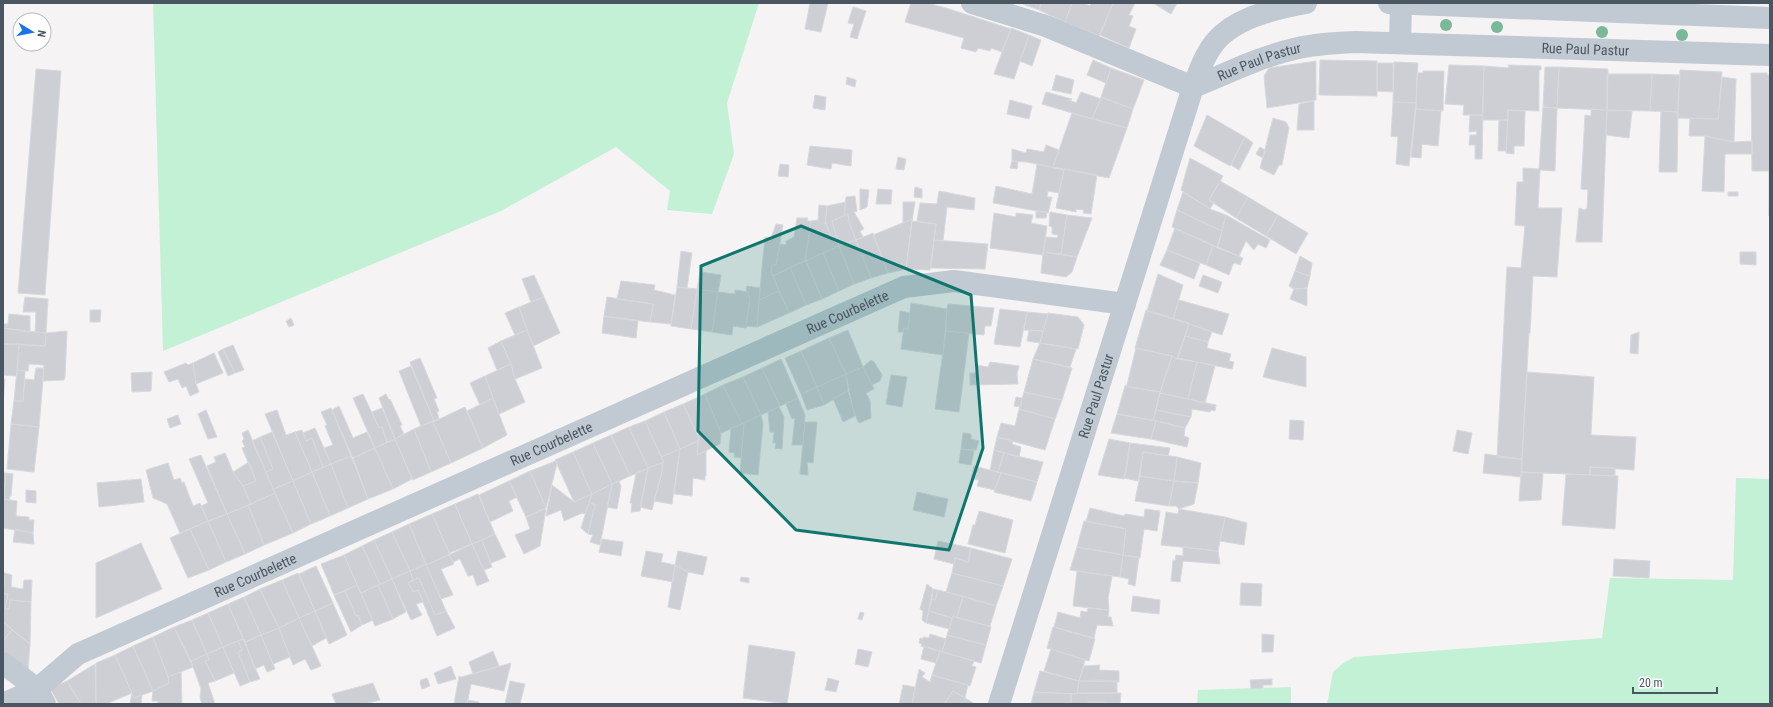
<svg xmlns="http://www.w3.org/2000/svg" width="1773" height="707" font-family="'Roboto Condensed',sans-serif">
<rect width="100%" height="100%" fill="#f5f3f3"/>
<path fill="#c3f1d5" d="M153 3H759L727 103 734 154 712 214 667 210 670 191 616 147 501 211 163 351Z
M1736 478 1770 479V704H1327L1333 672 1342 664 1354 657 1602 638 1610 578 1733 580Z
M1291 687V704H1197L1198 690Z"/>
<path fill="#cdcfd5" stroke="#d7d9de" d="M810 3H828L821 32 805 29Z
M911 3H927L946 8 1011 29 1002 52 991 48 990 51 978 48 976 52 961 48 964 38 905 22Z
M1020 3H1041L1039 10Z
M1041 3H1072L1065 22 1039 10Z
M1072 3H1084L1090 6 1091 3H1113L1099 36 1065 22Z
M1113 3H1135L1129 15 1133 16 1129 26 1136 29 1129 48 1100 35Z
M1153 3H1177L1171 14Z
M853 7 866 11 857 39 850 37 854 24 848 23Z
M1011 28 1029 35 1014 79 994 74Z
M1029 35 1041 40 1032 66 1020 61Z
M1093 60 1111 68 1106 83 1087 75Z
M1320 60 1377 61V96L1319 95Z
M1316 61V100L1267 108 1264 76 1269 68Z
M1394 62 1418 63 1416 103 1393 102Z
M1377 63H1393V92L1377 91Z
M1449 65 1484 66 1483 115H1463L1464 105 1445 104Z
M1508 65 1541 66V70H1539V111L1508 110V120H1482L1484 66 1509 68Z
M1545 67H1559L1557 108 1543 107Z
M1559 67 1608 69 1607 110 1557 108Z
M1111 68 1144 80 1133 109 1101 97Z
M36 69 61 71 45 295 18 293Z
M1680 70 1722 72 1718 119 1677 118Z
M1423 71H1444L1443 111 1416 109 1417 73H1423Z
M1751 73H1767V75H1770V171H1752Z
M1607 74H1652L1650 111 1607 110Z
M1652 74 1680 75 1678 112 1650 111Z
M1056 75 1074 80 1071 94 1052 90Z
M847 77 856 80 855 87 846 84Z
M1722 77 1736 79 1734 142 1705 136H1689L1690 118 1718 119Z
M1046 92 1072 99 1069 100 1076 103 1081 92 1101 99 1092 119 1042 104Z
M815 95 826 97 825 110 813 108Z
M1101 97 1133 109 1127 128 1092 119Z
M1010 100 1032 106 1029 119 1007 114Z
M1314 101V130H1297L1299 104Z
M1393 102 1416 103 1409 166 1396 164 1398 137 1391 136Z
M1543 107 1557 108 1555 171 1540 170 1538 208H1562L1557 277 1533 276 1530 333H1529L1522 459 1497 457 1507 267 1521 268 1525 226 1515 225 1517 182H1523V168L1539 169Z
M1416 109 1441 111 1438 146 1422 144 1421 158 1411 157Z
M1591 109 1607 110 1602 242H1576L1579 208 1585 210V209H1587L1588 190 1581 189 1585 115 1591 116Z
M1508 110 1525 111 1524 146H1514V154L1506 153Z
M1607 110 1632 111 1629 138 1606 135Z
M1661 111 1678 112 1677 172H1659Z
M1072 113 1127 128 1109 178 1053 167Z
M1207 115 1245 137 1230 166 1194 146Z
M1470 115H1483L1482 159H1475V145H1469L1470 135H1476L1477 131 1469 132Z
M1273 118 1286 122 1289 128 1282 165H1279L1274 175 1260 168Z
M1499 120H1508L1506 151H1498Z
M1705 136 1734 142 1752 141 1753 154H1725L1724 192 1702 191Z
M1245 137 1253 143 1239 170 1231 165Z
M1046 145 1059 150 1053 167 1064 170 1027 162 1012 161V149L1026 153 1027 149 1044 152Z
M810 146 852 150 851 166 832 163 831 169 807 165Z
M1260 147 1265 150 1263 158 1256 154Z
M898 157 906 159 904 170 896 169Z
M1190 158 1223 176 1209 200 1214 202 1210 209 1181 190Z
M1012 161 1018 162 1017 169 1010 168Z
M780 164 789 165 788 177 778 176Z
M1037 164 1064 170 1059 193 1048 191 1047 197H1052L1048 213 993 203 996 186 1032 194Z
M1064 169 1097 175 1091 214 1083 213 1084 210 1076 209V212L1056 208Z
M1769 171H1770L1769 216Z
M1220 181 1248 197 1236 218 1209 200Z
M915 187 922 189V198L914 197Z
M860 189 869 190 867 207 860 210Z
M878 189 892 190 891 204H876Z
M939 191 975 198 974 210 947 207 943 241 934 240 936 224 917 221 920 203 937 204Z
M1183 192 1210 209 1226 215 1222 231 1177 210Z
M1728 192H1738V196H1728Z
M855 196 857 211 854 212 864 229 860 231 863 237 856 240 848 220 849 219 848 214 844 216 846 197Z
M1248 197 1278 215 1266 236 1236 218Z
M846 202 844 216 832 221 836 235 831 237 826 223 825 224 827 206Z
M903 202H915L912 221V219L903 223Z
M819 205 827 206 825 224 826 223 831 237 836 235 839 246 805 261 811 221 818 220Z
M1177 210 1222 231 1217 247 1172 227Z
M1036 211 1047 212 1046 218H1036Z
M1050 212 1067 215 1061 254 1043 252 1046 237 1057 238 1058 235 1052 234V227L1049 226Z
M994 213 1016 217V213L1033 215 1031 223 1047 226 1043 255 990 248Z
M848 214 849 219 848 220 856 240 839 246 832 221Z
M1067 215 1092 218 1077 257 1061 254Z
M1226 215 1270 240 1266 248 1258 244 1254 250 1246 241 1239 256 1218 247Z
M1278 215 1308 233 1296 254 1266 236Z
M797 218H808L807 221H811L805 261 773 276 771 272 772 265H776L780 244 786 245V241L794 237Z
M912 219 906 269 888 273 873 235Z
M912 221 936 224 930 270 906 269Z
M776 224 783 225 776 265H772L771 272 779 291 759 300 765 237 771 238Z
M1175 228 1213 246 1206 265 1167 250Z
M873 233 888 273 871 278 856 240Z
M856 240 871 278 854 284 839 246Z
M934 240 988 244 985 269 931 268Z
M839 246 854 284 839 291 823 253Z
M1213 246 1243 258 1240 265 1235 263 1233 264 1229 275 1206 265Z
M1167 250 1200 263 1194 279 1160 265Z
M681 251 692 253 687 288 677 287Z
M1043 252 1077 257 1072 272 1066 277 1041 273Z
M1740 252H1756V265L1740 264Z
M823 253 839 291 822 299 806 261Z
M1300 256 1312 263 1310 276 1295 271Z
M806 261 822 299 806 305 790 267Z
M790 267 806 305 789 313 773 276Z
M1295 271 1310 276 1307 288 1294 289 1289 286Z
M700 272 721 275 718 292 697 289Z
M1158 274 1183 285 1173 319 1147 311Z
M534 275 544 297 531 302 522 279Z
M1203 275 1222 282 1218 293 1199 286Z
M621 281 655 285 654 290 675 295 671 324 650 322 653 304 617 299Z
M747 286 760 288 757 327 746 326 750 297 748 296 749 292H746Z
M677 287 697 289 691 329 671 326Z
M1307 288V306L1290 299 1294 289Z
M697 289 718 292 712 332 691 329Z
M735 290 749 292 748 296 750 297 746 328 733 326 732 335 712 332 718 292 735 294Z
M779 291 789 313 757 327 759 300Z
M25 297 48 299 46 333 35 332 36 312H23Z
M544 297 560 333 533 346 519 307Z
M607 297 653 304 650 322 604 316Z
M1179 300 1229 314 1222 335 1173 319Z
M911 303 947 309 943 355 901 349 904 328 908 329Z
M948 304 994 308 991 326H985L984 335 946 331 947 309Z
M519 307 527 330 515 335 505 313Z
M1000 309 1027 312 1020 347 994 344Z
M90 310H101L100 322H90Z
M1146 310 1189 323 1177 359 1172 356 1135 348Z
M900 311 910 313 908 329 904 328 903 332H898Z
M1027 312 1048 314 1043 331 1024 330Z
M1048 313 1078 317 1084 325 1078 349 1040 343Z
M9 314 30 316V332L3 328V324H8Z
M604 316 638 321 636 338 602 333Z
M291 318 294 325 289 327 286 321Z
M1189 324 1212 332 1208 342 1185 336Z
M3 328 46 333 45 346 3 344Z
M527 330 542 368 515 379 511 364 501 341Z
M848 330 863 367 846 374 829 338Z
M1029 330 1043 331 1040 343 1027 341Z
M67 331 65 377 64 380 43 381 44 365 29 364 28 371 17 370 19 344 45 346 46 333Z
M946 331 969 333 959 412 935 409Z
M1639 332 1638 354 1630 353 1631 335Z
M1185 336 1208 342 1207 348 1231 354 1229 361 1234 362 1232 369 1178 358Z
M829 338 846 374 817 387 801 351Z
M501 341 511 364 497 370 488 348Z
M1040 343 1076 349 1070 367 1033 359Z
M3 344H19L17 376 3 375Z
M233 345 244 370 235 373 223 349Z
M1136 348 1172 356 1160 392 1125 386 1127 385Z
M1272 348 1306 357V387L1263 377Z
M223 349 235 373 228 376 218 352Z
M801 351 817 387 801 394 785 358Z
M214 353 223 373 196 384 193 363Z
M1172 356 1177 359 1197 362 1188 399 1160 393Z
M420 358 437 398 434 399 439 411 437 412 439 419 434 421 410 362Z
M781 359 798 398 780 406 762 368Z
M1033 359 1072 368 1062 400 1024 392Z
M871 360 874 362 882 375 880 381 872 385 863 367Z
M990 362 1019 366 1017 374 1018 384 970 385V373H977V365L988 367Z
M1197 362 1215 366 1205 403 1188 399Z
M186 363 188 365 193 363 196 384 199 392 190 396 186 386 182 388 178 379 169 382 164 372Z
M511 364 515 379 525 402 499 414 485 376Z
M411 366 434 421 421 426 399 371Z
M863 367 874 389 866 393 870 401 871 418 859 423V421L858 422 853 408 846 374Z
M36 368H44L39 427 11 424 14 401H23L25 379 34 380Z
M762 368 780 406 761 415 743 377Z
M17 370 25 371 23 401H14Z
M152 372 151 391 132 392 131 373Z
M1527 372 1594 377 1591 435 1636 437 1634 470 1590 467V475L1521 472Z
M846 374 848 391 824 405 817 387Z
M891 375 907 377 902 407 886 404Z
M485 376 493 398 480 405 470 383Z
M743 377 761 415 742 424 723 385Z
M3 379H5L3 403Z
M723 385 742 424 721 433 705 394Z
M1125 386 1160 392 1153 420 1156 421 1117 414Z
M817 387 824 405 807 410 801 394Z
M848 391 855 416 843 422 833 398Z
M1024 392 1062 400 1055 419 1019 409Z
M1160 393 1216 405 1215 411 1211 410 1210 412 1192 409 1191 417 1156 410Z
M363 394 379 428 382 427 387 442 375 448 353 398Z
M386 394 389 400 390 399 402 425 400 426 404 434 395 439 379 398Z
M705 394 721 433 720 444 697 455 699 438 683 404Z
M1016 397 1022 398 1021 407 1014 406Z
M493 398 507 435 483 448 467 411Z
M798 398 805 415 803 445H792L795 418 792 419 786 404Z
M683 404 699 438 698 441 680 449 664 412Z
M339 406 353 438 367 432 375 448 353 458 332 410Z
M465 407 483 448 451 463 433 422Z
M779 407 784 417 782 449 775 448 776 443H773L774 432H770L768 412Z
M331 408 351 456 331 464 324 448 333 445 325 426 327 425 321 412Z
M382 408 395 439 387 442 382 427 379 428 372 412Z
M1019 409 1055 419 1045 450 997 437 1001 423 1015 426Z
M206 410 217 437 208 439 198 414Z
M277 410 286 435 295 432 312 472 293 481 265 414Z
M1156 410 1191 417 1185 428 1153 420Z
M664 412 680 449 661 457 645 421Z
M1117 414 1156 421 1151 439 1111 433Z
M178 415 181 424 170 428 167 419Z
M761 415 763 424 758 475 740 473 744 423Z
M1290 420 1304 421 1303 440 1289 439Z
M433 421 451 463 431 472 414 429Z
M645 421 664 462 648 468 629 427Z
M1156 421 1185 428 1184 436 1189 438 1187 447 1151 439Z
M805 422H817L813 463 807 462 808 475 800 474Z
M744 423 741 458 734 457 735 453 729 452 731 428Z
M11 424 39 427 34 472 7 469Z
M629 427 648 468 630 476 611 435Z
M315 428 331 464 323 467 312 438 306 441 303 433Z
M414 429 431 472 413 480 395 439Z
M248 430 275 493 251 504 243 486 256 481 242 448 245 447 242 441 244 439 242 433Z
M302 430 306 441 312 438 323 467 312 472 295 432Z
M1457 430 1472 433 1468 454 1453 451Z
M272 432 293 481 273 489 266 472 273 469 260 437Z
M963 433 971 434V439L979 441 976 450 961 449Z
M611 435 630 476 612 484 593 443Z
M260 437 273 469 266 472 252 441Z
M997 437 1013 441 1012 444 1021 447 1019 457 994 450Z
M395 439 412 479 393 489 375 448Z
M1109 439 1130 443 1126 473 1124 479 1098 475Z
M698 441 697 455 706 451V476H705V480L693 478 692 496 674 494 680 449Z
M593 443 612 484 592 494 573 452Z
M1130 443 1170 448 1168 456 1143 452 1138 481 1124 478Z
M375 448 393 489 368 499 353 458Z
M680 449 672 504 654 501 662 472V463L664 462 661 457Z
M961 449 974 451 971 465 959 463Z
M994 450 1004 453 998 472 990 470Z
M573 452 592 494 574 502 555 460Z
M1143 452 1177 457 1174 481 1140 476Z
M225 453 233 472 243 486 251 504 227 514 207 466 216 462 214 457Z
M1004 453 1043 462 1037 482 998 472Z
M1485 454 1522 459V477L1483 473Z
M201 455 227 514 208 521 201 506 208 503 189 459Z
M351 456 368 499 348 508 331 464Z
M1177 457 1201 463 1198 483 1174 481Z
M556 461 557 463 546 508 530 471Z
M249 462 256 481 243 486 233 472Z
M168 463 174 480 180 478 182 483 184 482 193 506 200 503 208 521 180 533 167 504 153 498 146 470Z
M662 463V472L652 510 640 507 648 468Z
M331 464 348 508 330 516 312 472Z
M974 466 1001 473 995 490 977 486 979 480 971 479Z
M1590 467 1615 468V476L1590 475Z
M648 468 640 511 631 512 632 503H630L636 474Z
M530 471 546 508 526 517 509 481Z
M312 472 330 516 311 524 293 481Z
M1521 472 1543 473 1541 500 1519 501Z
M3 473H6L3 500Z
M6 473 13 474 11 496H10L9 500 4 499Z
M1001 473 1037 482 1031 501 994 492Z
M1566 474 1618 476 1615 529 1562 525Z
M1140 476 1174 481 1169 506 1135 501Z
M141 479 144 502 99 507 97 483Z
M293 481 311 524 293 533 273 489Z
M509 481 517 497 509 501 513 511 490 522 479 495Z
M619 481 621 486 617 509 607 507 612 484Z
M1174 481 1198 483 1194 504 1179 509 1176 506H1169Z
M612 484 600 545 590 542 593 535 588 534 595 505 589 502 592 494Z
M552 485 574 502 592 494 585 514 582 513 564 521 561 510 546 516Z
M26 490 36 491V503L26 502Z
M917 492 948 499 944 517 913 510Z
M275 493 293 533 264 545 248 505Z
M478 494 495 534 472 544 455 504Z
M4 499 17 501 16 516 29 517V520H34L33 533 3 528Z
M589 502 595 505 588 534 581 528Z
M455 504 472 544 449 553 432 514Z
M248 505 264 545 245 554 227 514Z
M546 508 540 546 524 554 515 535 530 529 526 517Z
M1090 508 1124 516 1125 514 1144 517 1145 509 1160 511 1157 531 1144 529 1140 558 1123 555 1126 529 1086 521Z
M1179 509 1225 517 1218 551 1161 545 1166 512 1178 514Z
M979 511 1013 520 1005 553 968 544 973 525H975Z
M227 514 245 554 226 562 208 521Z
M432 514 450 554 426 565 409 524Z
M1225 517 1247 523 1244 545 1220 541Z
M208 521 226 562 209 570 190 529Z
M1084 521 1126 529 1123 555 1077 547Z
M409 524 426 564 410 571 392 532Z
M15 529 33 533 34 544 13 542Z
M190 529 209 570 188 578 170 538Z
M392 532 410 571 392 579 374 540Z
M495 534 506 557 491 563 482 540Z
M602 539 623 542 621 556 599 552Z
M374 540 392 579 380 584 362 546Z
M482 540 492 567 484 570 472 544Z
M938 541 971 548 968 562 955 558 954 564 934 559Z
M141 543 162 589 96 618V563Z
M472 544 489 581 477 586 473 575 468 576 460 559 453 562 449 555Z
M362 546 380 584 361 593 344 555Z
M1077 547 1123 555 1120 577 1070 570Z
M1183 547 1218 551 1220 564 1183 561 1180 582 1171 581 1173 560 1175 561 1176 555 1183 556Z
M971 548 1012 559 1003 586 952 573 955 558 968 562Z
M646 551 663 554 661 562 675 565 673 582 641 576Z
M678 551 707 557 703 575 688 572 675 565Z
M344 555 357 585 334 595 321 564Z
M449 555 454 564 441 569 453 595 441 599 426 565Z
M1123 555 1139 557 1135 586 1128 584 1129 579 1120 577Z
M1614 559 1650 561 1649 578 1613 576Z
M426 564 446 611 435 615 419 578 413 580 410 571Z
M675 565 688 572 680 610 668 607Z
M316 566 333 603 315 611 299 574Z
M410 571 413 580 408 583 414 592 418 590 423 602 416 604 422 615 411 620 392 579Z
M1077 571 1112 576 1108 598 1109 610 1073 606Z
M4 573 12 575 11 587 23 589 24 580H32L31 602 10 600 9 609H5L8 594H3L5 577 3 576Z
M298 573 315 611 299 618 282 580Z
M952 573 1003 586 996 606 946 592Z
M3 576 5 577 3 590Z
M741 577 749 578V583L740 581Z
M419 578 435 615 446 611 455 628 437 636 418 590 414 592 408 583Z
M392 579 406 612 393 619 378 585Z
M282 580 299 618 279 628 260 589Z
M1241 583 1262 584 1261 606 1240 605Z
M927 584 933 589 926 623 922 620 923 611 920 609Z
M357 585 373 620 362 625 358 615 356 616 345 591Z
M378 585 393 619 375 626 361 593Z
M260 589 279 628 261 635 244 597Z
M933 589 938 590 935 600 932 599Z
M938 590 963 596 957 618 953 616 952 618 929 611 932 599 935 600Z
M345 591 356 616 358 615 362 625 351 632 334 595Z
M3 594H8L5 609H9L10 600 31 602 30 644 3 622Z
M963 596 996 606 990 626 957 618Z
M1133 596 1160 600 1159 614 1131 611Z
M244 597 261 635 245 642 228 604Z
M333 603 347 635 329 644 315 611Z
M228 604 243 639 223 647 208 613Z
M1088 608 1109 610 1108 617H1111L1113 626 1097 625 1094 638 1054 627 1058 612 1080 618 1081 611 1087 612Z
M315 611 326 638 312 646 299 618Z
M929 611 952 618 949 629 926 623Z
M860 612 864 613 862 620 858 619Z
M208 613 223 647 207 654 192 620Z
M953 616 991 627 986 645 947 635Z
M299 618 321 666 311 670 305 659 293 665 279 628Z
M192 620 207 654 191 661 174 627Z
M3 622 12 630 3 641Z
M174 627 193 667 168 677 153 637Z
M1053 627 1095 639 1089 661 1047 648Z
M279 628 290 657 273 664 261 635Z
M12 630 30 644 28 670 3 651V641Z
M930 634 946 639 942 652 921 646 922 644 919 643 920 638 923 639V637L929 638Z
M1262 634 1274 635 1273 652H1262Z
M261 635 275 669 267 672 264 665 255 669 245 642Z
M947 635 986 645 981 663 942 652Z
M153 637 168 677 169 683 153 691 133 646Z
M243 639 260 679 250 682 238 652 242 650 238 641Z
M238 641 242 650 238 652 250 682 240 686 223 647Z
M749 645 795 652 787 704 743 698Z
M133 646 153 691 134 698 115 655Z
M924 646 940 651 936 663 921 659Z
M223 647 234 673 215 681 205 661 209 660 207 654Z
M858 649 872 652 868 667 855 664Z
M1051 649 1085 660 1079 681 1044 671Z
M493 651 499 666 473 674 469 662Z
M940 651 974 661 972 666 976 667 970 686 932 675Z
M207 654 209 660 205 661 215 681 208 683 215 704H202L200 698 201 689 191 661Z
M115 655 132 693 106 704H96V663Z
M511 663 504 691 471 684 467 704H454L459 676 461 677Z
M95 664 96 704H81L67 681Z
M1100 665 1099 670 1119 671V682L1079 681 1084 666Z
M451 666 456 679 438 684 434 673Z
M919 669 925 673 922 677 930 682 932 675 968 685 965 698 953 691 944 704H912Z
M1040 671 1079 681 1077 694 1034 692Z
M181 672 182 704H158V701H152L153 691 169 683 168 677Z
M427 678 430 686 422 689 420 683 421 680Z
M828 678 839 681 836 692 825 690Z
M1272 679V685H1263V688L1251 689 1250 680Z
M1099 680 1117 681V693H1077L1079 681Z
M67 681 81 704H59L50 688Z
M510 681 525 684 520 704H505Z
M373 683 380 700 364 704H336L332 694Z
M903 685 915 687 912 704H899Z
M953 691 965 698 975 704H944Z
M1034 692 1071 694V704H1031Z
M132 693 134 698 142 695 141 704H130Z
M1088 693H1121L1120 703 1088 702V704H1071V694Z
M468 700 479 702V704H467Z
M1088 702H1105V704H1088Z"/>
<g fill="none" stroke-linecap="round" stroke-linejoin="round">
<g stroke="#c1cad2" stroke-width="22">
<path d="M972 3 1046 26 1193 87"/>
<path d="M1389 3 1770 18"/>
<path d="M1400 43 1401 4"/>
<path id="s1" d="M1193 87C1226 74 1259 57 1294 49 1314 44 1334 43 1355 42L1770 55"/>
<path d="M3 663 37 689 45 704"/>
<path id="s2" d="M3 704 37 689 78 654 904 287 954 281 1125 304"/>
<path id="s3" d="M999 704 1193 87C1200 69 1207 47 1223 34 1245 15 1279 8 1306 3"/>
</g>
</g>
<g fill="#7bb799">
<circle cx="1446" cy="25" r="6"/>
<circle cx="1497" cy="27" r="6"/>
<circle cx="1602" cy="32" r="6"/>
<circle cx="1682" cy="35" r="6"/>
</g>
<path fill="#0f766e" fill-opacity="0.2" stroke="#0f766e" stroke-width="3" stroke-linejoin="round" d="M801 226 971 295 983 448 949 550 796 530 698 431 701 266Z"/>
<g text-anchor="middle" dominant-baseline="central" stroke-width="3" stroke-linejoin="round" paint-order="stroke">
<g font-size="14" fill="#4a5661" stroke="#fff">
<text stroke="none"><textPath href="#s1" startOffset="400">Rue Paul Pastur</textPath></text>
<text stroke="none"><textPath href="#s1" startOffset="71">Rue Paul Pastur</textPath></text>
<text stroke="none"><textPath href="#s2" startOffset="933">Rue Courbelette</textPath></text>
<text stroke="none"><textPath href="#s3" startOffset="323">Rue Paul Pastur</textPath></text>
<text stroke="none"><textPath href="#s2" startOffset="609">Rue Courbelette</textPath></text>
<text stroke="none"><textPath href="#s2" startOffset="285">Rue Courbelette</textPath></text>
</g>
</g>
<rect width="1773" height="707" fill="none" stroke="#4a5661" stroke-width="8"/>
<g transform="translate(32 32) rotate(100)"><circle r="19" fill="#ffffff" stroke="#b7bbc0"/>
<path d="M0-3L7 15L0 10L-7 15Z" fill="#1a73e8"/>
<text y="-6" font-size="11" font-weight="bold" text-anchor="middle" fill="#4a5661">N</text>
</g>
<path d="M1633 687v6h84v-6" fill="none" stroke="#4a5661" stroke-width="2"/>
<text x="1639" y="687" font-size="12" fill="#4a5661" stroke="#ffffff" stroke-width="3" paint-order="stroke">20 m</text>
</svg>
